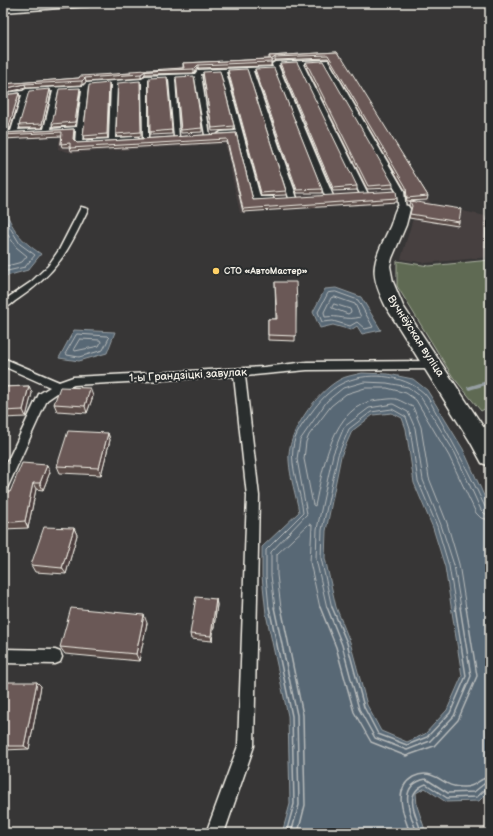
<svg xmlns="http://www.w3.org/2000/svg" width="493" height="836" font-family="'Balsamiq Sans',sans-serif">
<rect width="100%" height="100%" fill="#373636"/>
<filter id="ink" filterUnits="userSpaceOnUse"><feTurbulence type="fractalNoise" baseFrequency=".025" numOctaves="2"/><feDisplacementMap in="SourceGraphic" scale="8" xChannelSelector="R" yChannelSelector="G"/><feConvolveMatrix kernelMatrix="1 2 1 2 8 2 1 2 1" color-interpolation-filters="sRGB"/></filter>
<g filter="url(#ink)">
<path fill="#474040" d="M338 53 431 204 490 217V257L425 263 401 259 417 205 398 203 240 213 225 144 72 153 58 149 60 137 3 140V86L265 57Z"/>
<path fill="#5e6b53" stroke="#a9ae9e" d="M490 260V375L485 377 490 391V406L481 411 453 377 397 286V261L429 266Z"/>
<path fill="#586774" stroke="#969ea2" fill-rule="evenodd" d="M3 205C13 230 19 239 41 254L28 270 3 277Z
M336 288 361 297 381 330 362 334 357 326 351 330 333 325 320 328 313 312 325 289Z
M74 330 115 332 107 353 79 361 59 358Z
M362 373 388 374 413 379 427 390 463 449 490 509V790L479 801 446 802 425 788 416 793 417 806 426 833H282L290 804 288 716 266 614 262 576V547L299 512C296 495 290 478 289 461 286 434 316 393 339 380 345 376 355 375 362 373ZM392 413 402 418 406 429 414 483 433 528 445 567 462 676 447 710 425 734 407 742 381 731 367 705 350 642 336 607 325 558 326 531 341 456 352 431 373 415Z"/>
<g fill="none" stroke-linecap="round" stroke-linejoin="round">
<path stroke="#b6baba" stroke-width="1" d="M3 216 20 244 35 255 25 267 3 272
M3 227 16 247 27 256 22 262 3 267
M336 292 358 300 373 327 365 329 357 322 350 326 333 321 322 322 318 312 328 293Z
M335 297 355 304 361 317C345 321 340 315 325 317L324 312 331 298Z
M334 304 350 309 351 312 348 314 332 308Z
M77 334 107 336 109 338 103 350 79 357 67 355 66 353Z
M80 339 100 340 101 342 99 346 75 351 74 349Z
M269 608 266 576V550L303 513C301 491 290 469 293 448 294 435 303 423 311 413 319 402 329 390 341 384 365 371 403 374 424 393 430 399 433 408 438 416 455 446 471 476 485 507L490 509
M275 608 271 575V552L307 514 297 459 300 440 327 401 343 388 364 382 387 383 408 387 420 396 455 453 481 510 485 514H490
M281 608 277 575V554L309 524 312 525 310 562 320 608
M327 608 316 559 317 529 333 454 344 427 369 408 393 404 408 412 415 428 423 480 441 525 454 565 461 608
M332 608 321 558 322 530 338 455 349 429 371 412 392 409 406 417 410 429 418 481 437 526 449 566 456 608
M466 608 459 564 447 523 429 478 421 427 413 407C408 405 402 401 396 399 391 398 383 400 378 400 331 404 323 470 315 506L313 505 304 459 306 442 309 435 331 406 346 394 365 388H387L406 393 416 400 449 456 476 513 481 518 490 520"/>
<path stroke="#b6baba" stroke-width="1.5" d="M269 607 292 716 294 804 286 833
M274 607 297 715 299 805 291 833
M281 607 303 715 305 805 298 833
M320 607 336 647 354 712 371 742 406 756 434 746 458 720 477 676 466 607
M327 607 342 645 359 709 375 738 407 750 430 741 454 716 471 676 460 607
M332 607 347 643 364 707 378 734 407 745 427 737 450 713 466 676 455 607
M410 833C404 816 392 789 413 777 419 774 425 773 431 775 444 779 446 787 462 787 476 788 478 778 490 777
M417 833C410 813 396 785 426 779L448 793 474 792 484 784 490 783
M422 833C416 816 402 793 426 784L447 798 477 797 486 789 490 788"/>
<path fill="#969ea2" fill-rule="evenodd" d="M490 380V384L469 390 467 388V387Z"/>
<defs>
<path id="lane" d="M328 60 404 191 406 211 399 209 396 191 324 63 303 64 368 194 367 196 360 194 298 64 278 65 333 196 329 198 325 196 275 70 253 71 297 198 293 200 289 198 248 71 226 72 260 197H273V201L254 202 237 135 221 136 218 134 221 132 236 131 221 73 201 74 210 136 205 135 195 78 175 79 179 138 174 137 169 79 148 80V140L143 139 142 83 117 85 115 138 136 137 139 139 138 140 78 145 75 143 76 131 3 135V131H11L22 95 3 97V93L23 91 26 89 83 86 86 83 142 79 145 76 195 74 198 70 273 67 272 64 275 62ZM111 85 109 139 82 141 88 87ZM82 90 77 127 51 129 58 91ZM53 91 44 129 18 130 29 93Z
M81 207 88 209C69 250 57 273 18 299 13 302 9 307 3 309V301L31 282 48 266 59 250Z
M3 358 59 382 73 377 264 367 307 362 434 361 439 365 434 369 307 370 245 376 259 496 254 746 224 833H206L238 746 247 496 234 376 74 385 63 389 47 400 9 484 7 488 3 489V471L39 394 50 387 3 366Z
M490 424V433L478 439 474 438 472 435 474 432Z
M3 649 55 650 60 652 62 657 60 662 55 664 3 663Z"/>
<path id="street" d="M51 3H92L88 6 3 12V6Z
M403 205 408 206 410 209 406 225 392 258 390 266 393 282 403 306 490 437V466L482 463 470 441 386 307C368 271 373 263 389 229 393 222 393 212 398 206Z"/>
</defs>
<use href="#lane" stroke="#f4f1e8" stroke-width="3"/>
<use href="#street" stroke="#f4f1e8" stroke-width="3"/>
<use href="#lane" fill="#2a2d2e" fill-rule="evenodd"/>
<use href="#street" fill="#2a2d2e" fill-rule="evenodd"/>
</g>
<path fill="#5c4d4a" stroke="#f4f1e8" d="M337 52 428 196 427 200 407 201 405 190 328 58 275 60 271 63V66L198 68 194 73 145 74 141 78 86 82 82 85 26 88 3 84 79 78 183 68V63L269 59V56Z
M306 62 393 184V188L367 189 305 65Z
M280 63 357 186V190L333 191 280 66Z
M255 69 322 189V193H297L255 72Z
M228 70 286 191V195L261 196 228 73Z
M203 72 234 126V130L212 131Z
M167 77 172 134 150 135V132Z
M176 77 202 128V132L181 133Z
M140 81 141 136 117 137 116 134Z
M109 83V87L108 138 84 139 83 136Z
M80 92 76 126 53 127 52 124Z
M19 93 20 97 10 130H3V95Z
M51 93 43 128H20L19 125Z
M74 129V140L77 143 236 133 253 200 397 198V202L243 212 227 142 71 151 70 147H62L61 144 62 136 3 139V133Z
M410 201 459 222 458 226 409 218 411 209 409 205Z
M487 217H490V247H485L486 221Z
M275 282 297 303V308H296L295 341 268 340V319H276Z
M29 386 32 393 26 417 3 418V387Z
M93 396 87 413 57 411 54 404Z
M108 433 110 440 101 475 60 473 57 466Z
M50 472 43 490 36 489 28 528 3 529V492H10Z
M74 528 77 535 66 574 35 572 31 565Z
M216 599 217 605 212 641 191 639 190 634Z
M147 623 139 661 65 654 60 647Z
M37 682 41 686 29 749 3 750V687Z"/>
<path fill="#4b3e3c" stroke="#f4f1e8" d="M275 57V60L271 63V60Z
M198 65V68L194 73V69Z
M145 71V74L141 78V74Z
M85 78 86 82 82 85V81Z
M109 83V87L108 138 107 134Z
M25 84 26 88 3 93V89Z
M80 88V92L76 126 75 122Z
M50 89 51 93 43 128 42 124Z
M19 93 20 97 10 130 9 126Z
M74 129V143L73 139Z
M29 386 32 393 26 417 23 410Z
M90 388 93 396 87 413 85 406Z
M108 433 110 440 101 475 99 468Z
M47 465 50 472 43 490 40 483Z
M33 483 36 489 28 528 25 521Z
M74 528 77 535 66 574 62 568Z
M216 599 217 605 212 641 211 636Z
M144 615 147 623 139 661 136 654Z
M37 682 41 686 29 749 24 746Z"/>
<path fill="#6b5956" stroke="#f4f1e8" d="M337 52 340 57H342L428 196 407 198 406 187 328 55 275 57 271 60V62L198 65 194 69 145 71 141 74 85 78 82 81 25 84 3 89V84L79 78 80 76 131 73 130 71 184 68 183 63 271 59 269 56Z
M323 61 393 184 368 186 306 62Z
M297 62 357 186 333 188 280 63Z
M274 68 322 189 297 190 255 69Z
M247 69 286 191 261 193 228 70Z
M220 71 234 126 212 128 203 72Z
M194 76 202 128 181 130 176 77Z
M167 77 172 130 150 132 149 78Z
M140 81 141 132 116 134 118 83Z
M109 83 107 134 83 136 89 85Z
M80 88 75 122 52 124 59 89Z
M50 89 42 124 19 125 29 91Z
M19 93 9 126H3V95Z
M74 129 73 139 77 143 236 133 253 200 396 191 397 198 243 209 227 139 70 148V143L61 144 62 132 3 135V133Z
M410 201 461 209 459 222 410 214 412 206Z
M487 217H490V243H487Z
M275 282H296L297 303H296V336L268 335V319H277Z
M29 386 23 410 3 411V387Z
M60 387 90 388 85 406 54 404Z
M68 431 108 433 99 468 57 466Z
M22 463 47 465 40 483H33L25 521 3 523V492H10Z
M44 527 74 528 62 568 31 565Z
M196 597 216 599 211 636 190 634Z
M71 608 144 615 136 654 60 647Z
M4 682H37L24 746H3V687Z"/>
</g>
<circle fill="#ffd166" stroke="#2a2d2e" stroke-width="1.5" cx="216" cy="271" r="4"/>
<g text-anchor="middle" dominant-baseline="central" stroke-width="4" stroke-linejoin="round" paint-order="stroke">
<g font-size="9" font-weight="bold" fill="#f4f1e8" stroke="#2a2d2e" text-anchor="start">
<text x="224" y="271">СТО «АвтоМастер»</text>
</g>
<g font-size="11" fill="#f4f1e8" stroke="#2a2d2e">
<text transform="translate(416 336) rotate(57)">Вучнёўская вуліца</text>
<text transform="translate(188 375) rotate(-3)">1-ы Грандзіцкі завулак</text>
</g>
</g>
<rect width="493" height="836" fill="none" stroke="#2a2d2e" stroke-width="16"/>
<rect x="8" y="8" width="477" height="820" fill="none" stroke="#f4f1e8" stroke-width="1.5" filter="url(#ink)"/>
</svg>
